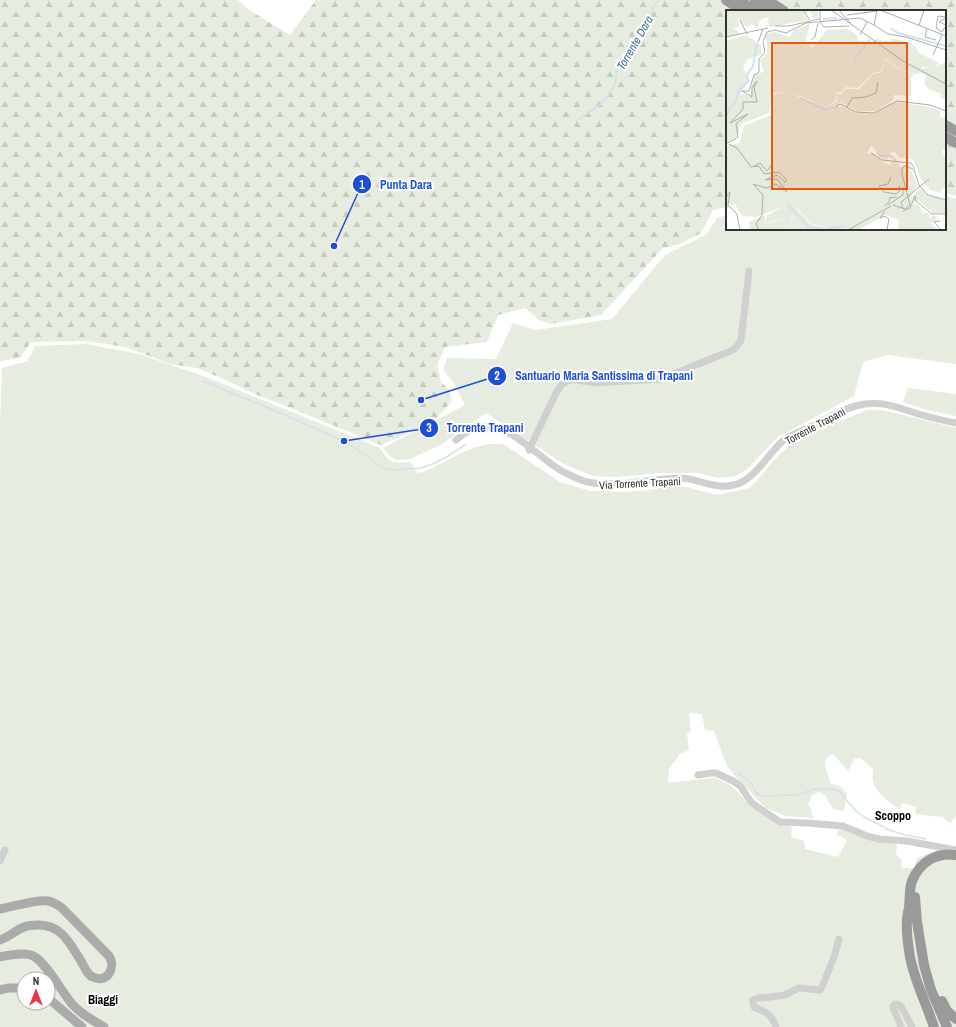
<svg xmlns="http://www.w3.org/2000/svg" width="956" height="1027" font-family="'Archivo Narrow',sans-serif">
<defs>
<pattern id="forest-firs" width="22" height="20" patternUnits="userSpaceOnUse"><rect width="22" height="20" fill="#e6ecdf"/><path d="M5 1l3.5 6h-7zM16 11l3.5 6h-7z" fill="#c6cbc0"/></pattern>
</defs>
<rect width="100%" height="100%" fill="#fff"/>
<path fill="#e6ecdf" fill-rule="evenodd" d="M945 196 956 199V364L888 355 863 362 854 396 778 437 760 455 749 468 736 476 718 478 698 473H660L617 477 593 476 564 464 486 413 442 444 410 459 396 460 391 457 383 448 465 405 454 383 443 370 447 358 496 359 513 323 536 330 612 319 665 255 706 235 717 218 727 215V229H945Z
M86 344 139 354 206 377 380 448C391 464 391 463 411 462L417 473C422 472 427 471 432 468 455 457 476 441 503 444L560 482 590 491 625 492 649 490 679 485 697 490 718 495 749 488 761 476 772 462 795 440 867 410H880L895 413 956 428V816L950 823 945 820 943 817 921 815 915 813 916 807 902 803 900 809C889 803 878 794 873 782 872 778 873 773 873 769L860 758 854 759 848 771 833 754 826 758 825 767 828 774 830 783 841 787 847 793 844 811 833 809 825 795 819 792 812 795 811 799 808 803 814 818 786 816 766 808 739 780 727 766 714 731 705 730 702 714 689 713 691 730 687 734 689 750 680 754 669 769 668 783 701 779 715 778 728 784 738 792 748 804 777 824 792 827 791 837 804 841 805 849 838 857 847 840 836 834 841 828 872 841 897 844 896 854 901 860 902 868H914L917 858 937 850 956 852V1027H0V422L2 368 28 361 35 346ZM24 979H48V1003H24Z
M908 388 956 394V416L924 409 903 402Z"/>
<path fill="url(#forest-firs)" d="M0 0H238L246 8 290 35 316 0H956V196L945 193V11H727V207L713 210 701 233 680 244 663 248 601 315 550 324 539 320 525 308 498 315 487 342 445 347 437 365 441 382 450 391 452 401 432 423 381 445 298 411 255 394 226 380 197 368 170 364 128 348 108 344 83 341 31 342 20 358 0 361Z"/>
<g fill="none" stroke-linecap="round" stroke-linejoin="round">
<path stroke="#cfe2ee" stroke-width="1.5" d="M579 119C592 111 608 101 614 86 617 78 616 69 620 62 626 54 634 47 639 38 646 26 649 12 658 0
M203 381 271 409 344 441 371 459 382 468 396 470 421 468 435 463 448 456 465 445
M739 773C742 777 745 778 749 781 752 784 754 788 756 793L763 796 793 795H797L815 789H826L837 790 842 794 848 802 856 811 866 818 884 827 886 829 905 835 926 839"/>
<path stroke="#d0d0d0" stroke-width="7" d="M456 440C465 432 478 425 491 427 514 429 540 458 560 470 565 473 571 475 576 478 594 486 610 484 629 483 646 481 664 478 681 478 701 479 718 492 740 483 759 474 769 452 785 439 795 432 808 429 818 423 833 416 848 406 865 404 882 402 894 406 909 411 924 416 940 420 956 423
M529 450 556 393 562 384 570 380H577L595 383 661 379 733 350 737 346 741 340 749 271
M698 775 711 773H716L735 782 741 787 751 802 759 808 780 822 807 823 843 826 867 836 879 839 907 841 956 850
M0 861 5 850
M776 1027C771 1013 766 1012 754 1007L753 1003V1000L758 998 771 997 785 995 799 988 820 990 822 987 834 957 839 939
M901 1027 893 1007 895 1004H897L901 1006 912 1027"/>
<path stroke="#ababab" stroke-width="9" d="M0 909C12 907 37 899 48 901 53 902 58 905 62 908L109 956C116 967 108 984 93 977 87 975 84 966 81 961 70 944 62 925 39 925 34 925 29 925 24 927 16 930 9 937 0 940
M0 957C8 955 26 952 33 956 45 961 62 992 72 1004 81 1014 92 1020 104 1027
M0 990 8 988H24
M48 998 82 1027"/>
<path stroke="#9a9a9a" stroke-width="10" d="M726 0 743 11
M739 0 756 11
M755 0 771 11
M767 0 784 11
M945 125 956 131
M945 137 956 143
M915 897 917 922 924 965 931 990 947 1027
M942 1001 947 1011 956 1019
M934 1027C926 1003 915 982 910 957 908 945 906 932 907 920 907 916 908 912 909 908 910 899 909 889 912 881 920 862 936 852 956 855"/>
</g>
<g text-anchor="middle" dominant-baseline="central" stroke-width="4" stroke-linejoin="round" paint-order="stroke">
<g font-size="11" fill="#333" stroke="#fff">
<text transform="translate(815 426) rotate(-28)">Torrente Trapani</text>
<text transform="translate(640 483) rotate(-3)">Via Torrente Trapani</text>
</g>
<g font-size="12" font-style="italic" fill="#3f7597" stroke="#fff">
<text transform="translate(635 43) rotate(-60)">Torrente Dara</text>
</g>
<g font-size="12" font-weight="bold" fill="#000" stroke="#fff">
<text x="893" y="816">Scoppo</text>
<text x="103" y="1000">Biaggi</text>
</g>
</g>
<g transform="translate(726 10)">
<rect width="220" height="220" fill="#fff"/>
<path d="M0 0H92V8H88L83 1 78 4 83 10 43 17 42 8H37L33 12 32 19 26 14 22 17 18 15 12 8 13 16 7 19 11 20 13 24 0 27ZM159 50 175 60 189 64 185 67V86L168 85 167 90 150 101H130L115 92 104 99 105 101 116 96 129 103 148 104 169 92 204 97 215 101 213 106 218 108 220 106V140L216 141 220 149V179L217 178 214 183 204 180 195 169 187 149 174 148 168 141 166 143 164 141 165 149 162 146 161 150 157 149 145 135 141 144H147L160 154 165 155V151L173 153 174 157 183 155 191 175 185 187 186 194 193 195 196 203H203L204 209 206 206H210V211L205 213 212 220H172L173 210 159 205 134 219 110 220 86 214 70 197 60 196 29 207 16 206 9 194 5 196 3 193V198H0V136L14 133 18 116 45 105 46 86 51 83 65 84 100 97 112 91 109 84H116L119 79H133L147 64 156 62ZM220 52V88L215 89 214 83 204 80 198 74 200 65 192 63 196 58 209 57ZM39 205V214L62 207 66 208 64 213 69 220H24L23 212Z" fill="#e6ecdf"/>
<path d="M84 14 79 33 87 38 100 20 122 19 130 24 133 31 146 32 153 27V30L164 31 166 28 182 33 189 36 193 43 213 53 209 57H196L191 64 176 60 159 49 155 61 147 63 131 78 120 77 115 82 109 83 110 90 100 97 74 86 50 82 45 85 43 103 15 114 12 125 0 134V31L20 25 35 35 36 44 21 50 17 57 23 70 14 85 19 84 23 87 29 64 38 62 34 50 41 44 40 24 48 22 64 27 68 20ZM195 178 200 184 220 191V203H207L192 190 186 194 185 187ZM60 196 69 197 86 215 108 220H69L64 213 67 208 62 207 39 213 41 205Z" fill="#e6ecdf"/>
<path fill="none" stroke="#cfe2ee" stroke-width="2" d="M97 9 111 8M164 18 172 23 220 36M128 50 144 29M74 88 100 100 112 97M0 106 5 96 10 92 13 80 22 72 21 65 27 56 31 33M151 143 154 146H165L170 151M62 195 83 217 101 219 120 216"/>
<path fill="none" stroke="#adadad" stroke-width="1" d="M77 0 84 10M94 0V12L98 17 123 16M105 0 177 51 220 74M113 0 125 14M154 0 220 26M121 5 151 1M220 8 213 12 220 15M14 10 21 24M148 15 162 24 180 27 220 40M193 15 198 0M49 16H63L93 9M219 17 216 22 210 18 212 6 220 7M201 19 199 27 210 30M134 25 141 12M0 27 42 18M85 30 89 27 92 13M32 32 37 19M207 45 216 25M110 96 115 94 129 102 148 103 171 91 204 95 220 101M121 97 126 88 140 87 150 83 152 72M0 134 12 127 10 114 22 104 4 113 17 99V92H31L28 77 31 71 26 77V87L16 81H23L28 65 33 62V49L39 42 37 32 41 22 49 20 60 23 80 13 134 8 148 15 151 0M3 134 11 138 25 157 33 156 38 164 53 162 61 170 59 172 51 165 39 170 51 169 61 182 50 174 40 178 27 174 37 185 36 205 30 214 33 220M145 143 156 150 185 153 189 159M28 156 34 153 41 161 46 154M165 167 162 174 153 176 158 182 170 184 174 181 173 176 175 180M0 187 4 182 2 195 11 204 14 220M181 187 203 169M162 195 177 185V177M167 195 179 199 184 195 176 164V158L180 155 188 160 193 175 202 185 220 190M159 196 164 190 163 188 171 187M177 198 175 192 184 185M159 201 154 208 159 206 163 209 161 220M177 201 184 198 189 186 190 191 206 204H220M214 211 208 212 215 220M122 220 165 196"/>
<path fill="#e8590c" fill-opacity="0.15" stroke="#e8590c" stroke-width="2" d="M46 33H181V179H46Z"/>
<rect width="220" height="220" fill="none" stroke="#333" stroke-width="2"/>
</g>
<path fill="none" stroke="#1d4ed8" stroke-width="1.5" d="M334 246L362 184M421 400L497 376M344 441L429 428"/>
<g fill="#1d4ed8" stroke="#fff" stroke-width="1.5">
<circle cx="334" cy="246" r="4"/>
<circle cx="421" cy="400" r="4"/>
<circle cx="344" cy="441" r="4"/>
<circle cx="362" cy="184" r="10"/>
<circle cx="497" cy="376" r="10"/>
<circle cx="429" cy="428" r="10"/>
</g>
<g font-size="12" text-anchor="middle" font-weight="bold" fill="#fff">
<text x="362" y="189">1</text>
<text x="497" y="380">2</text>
<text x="429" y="432">3</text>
</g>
<g font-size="12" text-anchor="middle" font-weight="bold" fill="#1d4ed8" stroke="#fff" stroke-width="4" stroke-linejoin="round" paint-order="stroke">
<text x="406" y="189">Punta Dara</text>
<text x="604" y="380">Santuario Maria Santissima di Trapani</text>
<text x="485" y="432">Torrente Trapani</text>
</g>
<g transform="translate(36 991)"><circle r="19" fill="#ffffff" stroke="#adadad"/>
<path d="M0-3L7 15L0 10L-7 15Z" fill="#e63946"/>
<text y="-6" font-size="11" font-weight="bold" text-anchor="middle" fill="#333333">N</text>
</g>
</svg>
